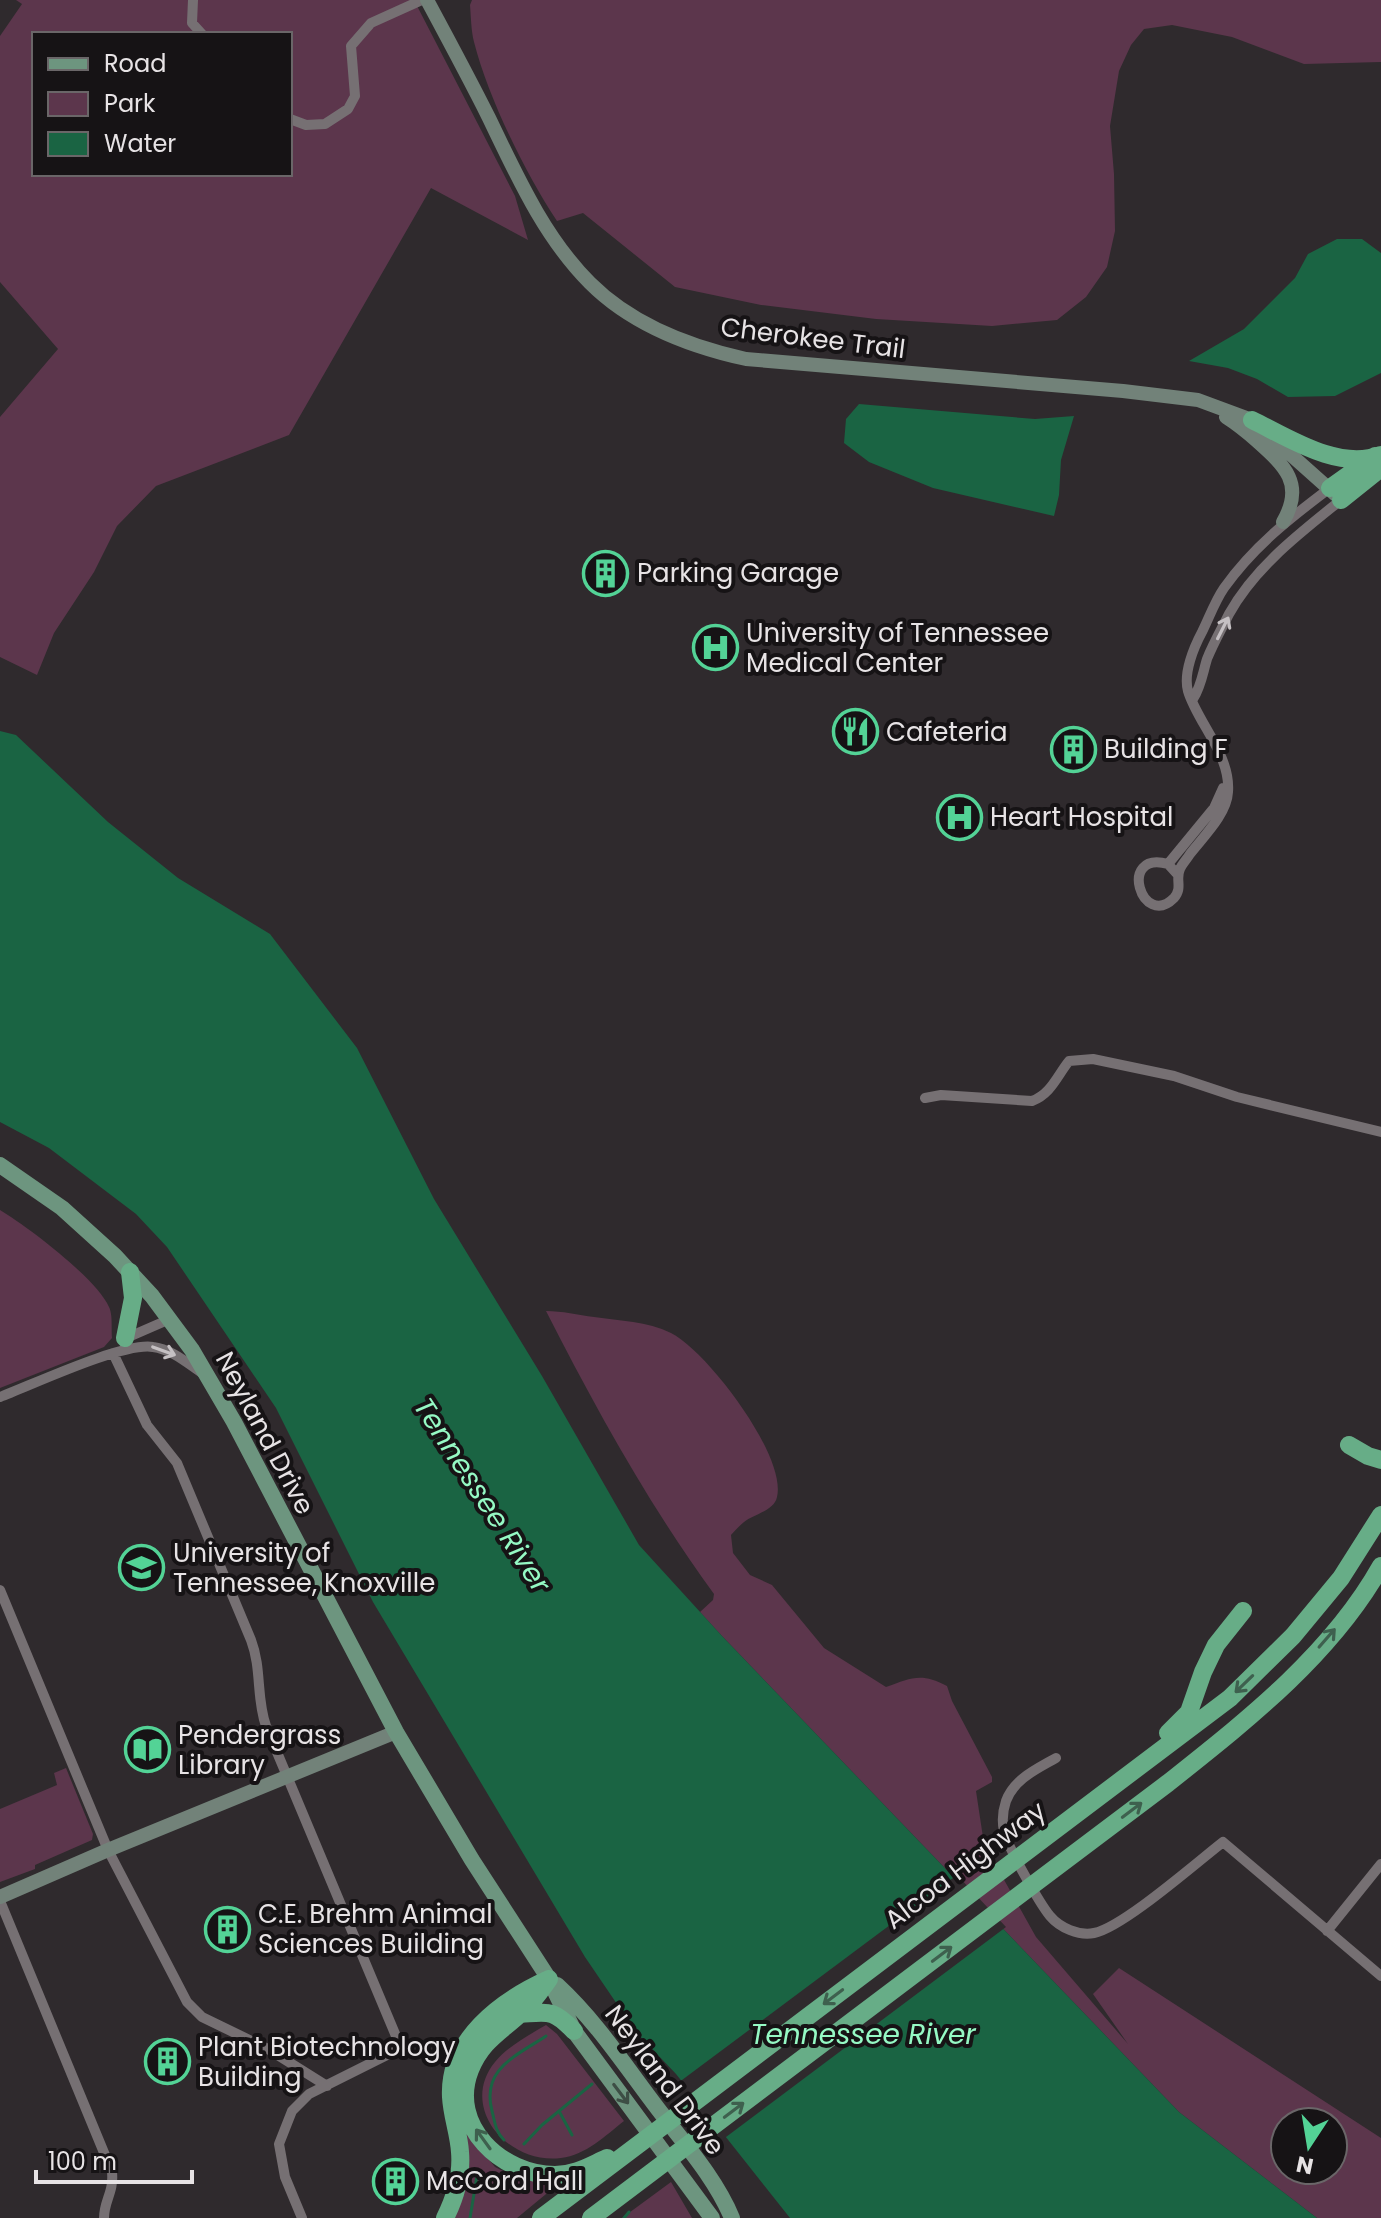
<svg xmlns="http://www.w3.org/2000/svg" width="1381" height="2218" font-family="Poppins,sans-serif">
<rect width="100%" height="100%" fill="#2f2a2d"/>
<path fill="#5c364c" fill-rule="evenodd" d="M16 0H414L515 196 528 240 431 188 289 435 156 486 117 526 94 572 54 633 37 675 0 657V417L58 349 0 282V36L22 4ZM34 34H290V174H34Z
M472 0H1381V62L1304 64 1232 37 1172 25 1144 29 1131 45 1119 71 1110 126 1114 174 1115 231 1107 267 1086 297 1057 320 992 326 876 319 761 305 675 287 583 213 557 221C525 173 488 97 474 42 471 30 471 17 470 5Z
M0 1210C27 1226 97 1279 109 1307 113 1315 111 1329 112 1338L104 1347 0 1388Z
M546 1311C562 1311 578 1315 594 1317 620 1321 647 1321 671 1333 707 1351 787 1456 777 1497 774 1511 754 1514 744 1522 739 1526 735 1531 731 1535L733 1553 750 1575 772 1585 824 1648 886 1687C911 1678 921 1672 947 1686L952 1701 992 1777V1782L976 1791 984 1844 1036 1937 1128 2044 1093 1994 1119 1968 1381 2138V2218H1317L1179 2112 722 1636 700 1612 713 1600 714 1594C649 1505 596 1409 546 1311ZM1285 2122H1333V2170H1285Z
M66 1768 93 1834 92 1840 35 1865V1869L0 1882V1809L57 1785 54 1773Z
M546 2025 557 2034 624 2121C605 2136 586 2155 561 2158 508 2165 458 2107 495 2062 507 2047 529 2035 546 2025Z
M469 2060 475 2143 495 2167 517 2178 557 2185 517 2218H453Z
M671 2182 692 2218H622Z"/>
<path fill="#1a6443" d="M1337 239H1362L1381 253V373L1335 396 1288 397 1257 379 1228 368 1189 361 1244 329 1295 278 1308 254Z
M859 404 1035 419 1074 416 1061 460 1059 495 1054 516 933 488 869 462 844 443 846 419Z
M0 731 16 735 108 822 178 878 270 934 357 1048 434 1199 542 1376 639 1545 722 1636 1179 2112 1317 2218H790L676 2074 636 2032 585 1957 373 1602 276 1408 167 1247 136 1214 49 1148 0 1122Z"/>
<path fill="#2f2a2d" d="M957 1875 1006 1927 722 2140 678 2083Z"/>
<g fill="none" stroke-linecap="round" stroke-linejoin="round">
<path stroke="#1a6443" stroke-width="3" d="M559 2111 572 2135
M504 2140C495 2131 495 2122 492 2111 481 2069 516 2056 546 2036
M524 2144 542 2125 592 2084
M470 2218 478 2170
M624 2218 629 2212"/>
<path stroke="#767073" stroke-width="10" d="M193 0 192 23 202 34
M290 119 306 125 325 124 348 109 355 96 351 46 371 23 422 0
M1193 699C1201 687 1203 672 1207 659 1213 644 1222 628 1229 614 1255 567 1300 533 1341 500
M1168 864 1214 808 1223 788
M1178 875 1168 864C1117 850 1142 930 1174 898 1183 888 1175 879 1180 869 1182 864 1187 859 1190 854 1203 837 1227 814 1228 792 1231 755 1197 722 1188 691 1183 673 1194 647 1202 632 1209 618 1215 601 1224 588 1253 547 1290 518 1330 488
M925 1098 941 1095 1032 1101C1051 1094 1057 1076 1069 1061L1093 1059 1174 1076 1237 1097 1381 1132
M124 1339 170 1319
M113 1353 147 1425 177 1463 251 1640C262 1669 256 1698 266 1726L401 2048 309 2094 292 2111 279 2144 285 2177 302 2218
M0 1397C32 1385 123 1342 153 1347 171 1349 187 1363 202 1373
M0 1590 108 1850 187 2002 202 2017 268 2049 327 2086
M1056 1758C1037 1769 1014 1779 1006 1801 1003 1810 1002 1822 1004 1831 1007 1846 1040 1904 1050 1916 1060 1928 1079 1936 1094 1933 1122 1928 1196 1863 1223 1842L1381 1976
M0 1901 112 2172C114 2193 104 2200 104 2218
M1327 1931 1381 1864"/>
<path stroke="#728279" stroke-width="14" d="M427 0C448 39 469 78 489 118 517 176 544 237 590 283 631 324 691 347 746 359L1123 391 1198 400 1252 420 1336 495
M1226 417C1237 424 1247 432 1257 441 1285 466 1305 484 1283 522
M0 1897 108 1850 396 1732"/>
<path stroke="#6d957f" stroke-width="16" d="M0 1165 62 1208 115 1256 152 1296 192 1350 234 1422 396 1732 472 1860 549 1979 574 2031 712 2218
M557 1985C595 2020 624 2064 655 2105 682 2141 715 2177 732 2218"/>
<path stroke="#67ad87" stroke-width="18" d="M1252 420C1289 438 1338 471 1381 455
M1330 488 1375 456
M1341 500 1381 468
M125 1338 133 1298 130 1272
M1349 1445 1368 1456 1381 1460
M1168 1733 1189 1712 1203 1672 1216 1645 1243 1611
M549 1979C541 1990 533 2002 522 2012 501 2032 482 2040 470 2070 448 2126 502 2175 555 2175 575 2175 589 2166 607 2158
M521 2014C549 2012 553 2009 574 2031
M445 2218C455 2198 462 2175 460 2152 459 2134 452 2116 451 2097 448 2040 501 2001 547 1980
M541 2218 1230 1698 1293 1636 1341 1578 1381 1515
M591 2218 1168 1783C1246 1721 1331 1655 1381 1566"/>
</g>
<defs><path id="oneway-shaft" d="M-6 0H5M1.5-3L5.5 0L1.5 3" fill="none" stroke-width="1.6" stroke-linecap="round" stroke-linejoin="round" transform="scale(2)"/></defs>
<g stroke="#c5c0c3">
<use href="#oneway-shaft" transform="translate(1223 628) rotate(-63)"/>
<use href="#oneway-shaft" transform="translate(164 1351) rotate(20)"/>
</g>
<g stroke="#3e604e">
<use href="#oneway-shaft" transform="translate(1327 1638) rotate(-49)"/>
<use href="#oneway-shaft" transform="translate(1244 1684) rotate(136)"/>
<use href="#oneway-shaft" transform="translate(1132 1810) rotate(-37)"/>
<use href="#oneway-shaft" transform="translate(942 1954) rotate(-37)"/>
<use href="#oneway-shaft" transform="translate(833 1997) rotate(143)"/>
<use href="#oneway-shaft" transform="translate(734 2110) rotate(-37)"/>
<use href="#oneway-shaft" transform="translate(483 2139) rotate(-126)"/>
</g>
<use stroke="#3d4e45" href="#oneway-shaft" transform="translate(621 2094) rotate(53)"/>
<defs>
<symbol id="building-ring" viewBox="-11 -11 22 22"><circle r="9.5" fill="#161315" stroke="#53d396" stroke-width="1.5"/><path d="M-4-6H4V6H1V3H-1V6H-4ZM-2.5-4.3h1.7v1.8h-1.7ZM.8-4.3h1.7v1.8H.8ZM-2.5-1h1.7V.8h-1.7ZM.8-1h1.7V.8H.8Z" fill="#53d396"/></symbol>
<symbol id="hospital-ring" viewBox="-11 -11 22 22"><circle r="9.5" fill="#161315" stroke="#53d396" stroke-width="1.5"/><path d="M-5-5h3v3.5h4V-5h3V5h-3V1.5h-4V5h-3Z" fill="#53d396"/></symbol>
<symbol id="restaurant-ring" viewBox="-11 -11 22 22"><circle r="9.5" fill="#161315" stroke="#53d396" stroke-width="1.5"/><path d="M-5-6h1v4h1v-4h1v4h1v-4h1v5L-1.5 .5V6h-2V.5L-5-1ZM5-6V6H3V1.5H1.5Q1.5-4 5-6Z" fill="#53d396"/></symbol>
<symbol id="university-ring" viewBox="-11 -11 22 22"><circle r="9.5" fill="#161315" stroke="#53d396" stroke-width="1.5"/><path d="M0-5L7-2L0 1L-7-2ZM-4 1L0 2.5L4 1V4Q0 6-4 4Z" fill="#53d396"/></symbol>
<symbol id="library-ring" viewBox="-11 -11 22 22"><circle r="9.5" fill="#161315" stroke="#53d396" stroke-width="1.5"/><path d="M-6-4Q-3-5.5-.7-3.5V5Q-3 3-6 4ZM6-4Q3-5.5 .7-3.5V5Q3 3 6 4Z" fill="#53d396"/></symbol>
</defs>
<g fill-rule="evenodd">
<use href="#building-ring" x="580" y="548" width="51" height="51"/>
<use href="#hospital-ring" x="690" y="622" width="51" height="51"/>
<use href="#restaurant-ring" x="830" y="706" width="51" height="51"/>
<use href="#building-ring" x="1048" y="724" width="51" height="51"/>
<use href="#hospital-ring" x="934" y="792" width="51" height="51"/>
<use href="#university-ring" x="116" y="1542" width="51" height="51"/>
<use href="#library-ring" x="122" y="1724" width="51" height="51"/>
<use href="#building-ring" x="202" y="1904" width="51" height="51"/>
<use href="#building-ring" x="142" y="2036" width="51" height="51"/>
<use href="#building-ring" x="370" y="2156" width="51" height="51"/>
</g>
<g text-anchor="middle" dominant-baseline="central" stroke-width="8" stroke-linejoin="round" paint-order="stroke">
<g font-size="26" fill="#e7e3e5" stroke="#161315">
<text transform="translate(813 338) rotate(7)">Cherokee Trail</text>
<text transform="translate(265 1433) rotate(62)">Neyland Drive</text>
<text transform="translate(965 1865) rotate(-37)">Alcoa Highway</text>
<text transform="translate(665 2080) rotate(53)">Neyland Drive</text>
</g>
<g font-size="26" fill="#e7e3e5" stroke="#161315" text-anchor="start">
<text x="637" y="573">Parking Garage</text>
<text x="746" y="633">University of Tennessee<tspan x="746" dy="30">Medical Center</tspan></text>
<text x="886" y="732">Cafeteria</text>
<text x="1104" y="749">Building F</text>
<text x="990" y="817">Heart Hospital</text>
<text x="173" y="1553">University of<tspan x="173" dy="30">Tennessee, Knoxville</tspan></text>
<text x="178" y="1735">Pendergrass<tspan x="178" dy="30">Library</tspan></text>
<text x="258" y="1914">C.E. Brehm Animal<tspan x="258" dy="30">Sciences Building</tspan></text>
<text x="198" y="2047">Plant Biotechnology<tspan x="198" dy="30">Building</tspan></text>
<text x="426" y="2181">McCord Hall</text>
</g>
<g font-size="28" font-style="italic" fill="#95f9c4" stroke="#161315">
<text transform="translate(482 1495) rotate(57)">Tennessee River</text>
<text x="863" y="2034">Tennessee River</text>
</g>
</g>
<rect x="32" y="32" width="260" height="144" fill="#161315" stroke="#6a6668" stroke-width="2"/>
<rect x="48" y="58" width="40" height="12" fill="#6d957f" stroke="#6a6668" stroke-width="2"/>
<text x="104" y="72" font-size="24" fill="#e7e3e5">Road</text>
<rect x="48" y="92" width="40" height="24" fill="#5c364c" stroke="#6a6668" stroke-width="2"/>
<text x="104" y="112" font-size="24" fill="#e7e3e5">Park</text>
<rect x="48" y="132" width="40" height="24" fill="#1a6443" stroke="#6a6668" stroke-width="2"/>
<text x="104" y="152" font-size="24" fill="#e7e3e5">Water</text>
<g transform="translate(1309 2146) rotate(192)"><circle r="38" fill="#161315" stroke="#6a6668" stroke-width="2"/>
<path d="M0-6L14 30L0 20L-14 30Z" fill="#53d396"/>
<text y="-12" font-size="22" font-weight="bold" text-anchor="middle" fill="#e7e3e5">N</text>
</g>
<path d="M36 2170v12h156v-12" fill="none" stroke="#e7e3e5" stroke-width="4"/>
<text x="48" y="2170" font-size="24" fill="#e7e3e5" stroke="#161315" stroke-width="6" paint-order="stroke">100 m</text>
</svg>
